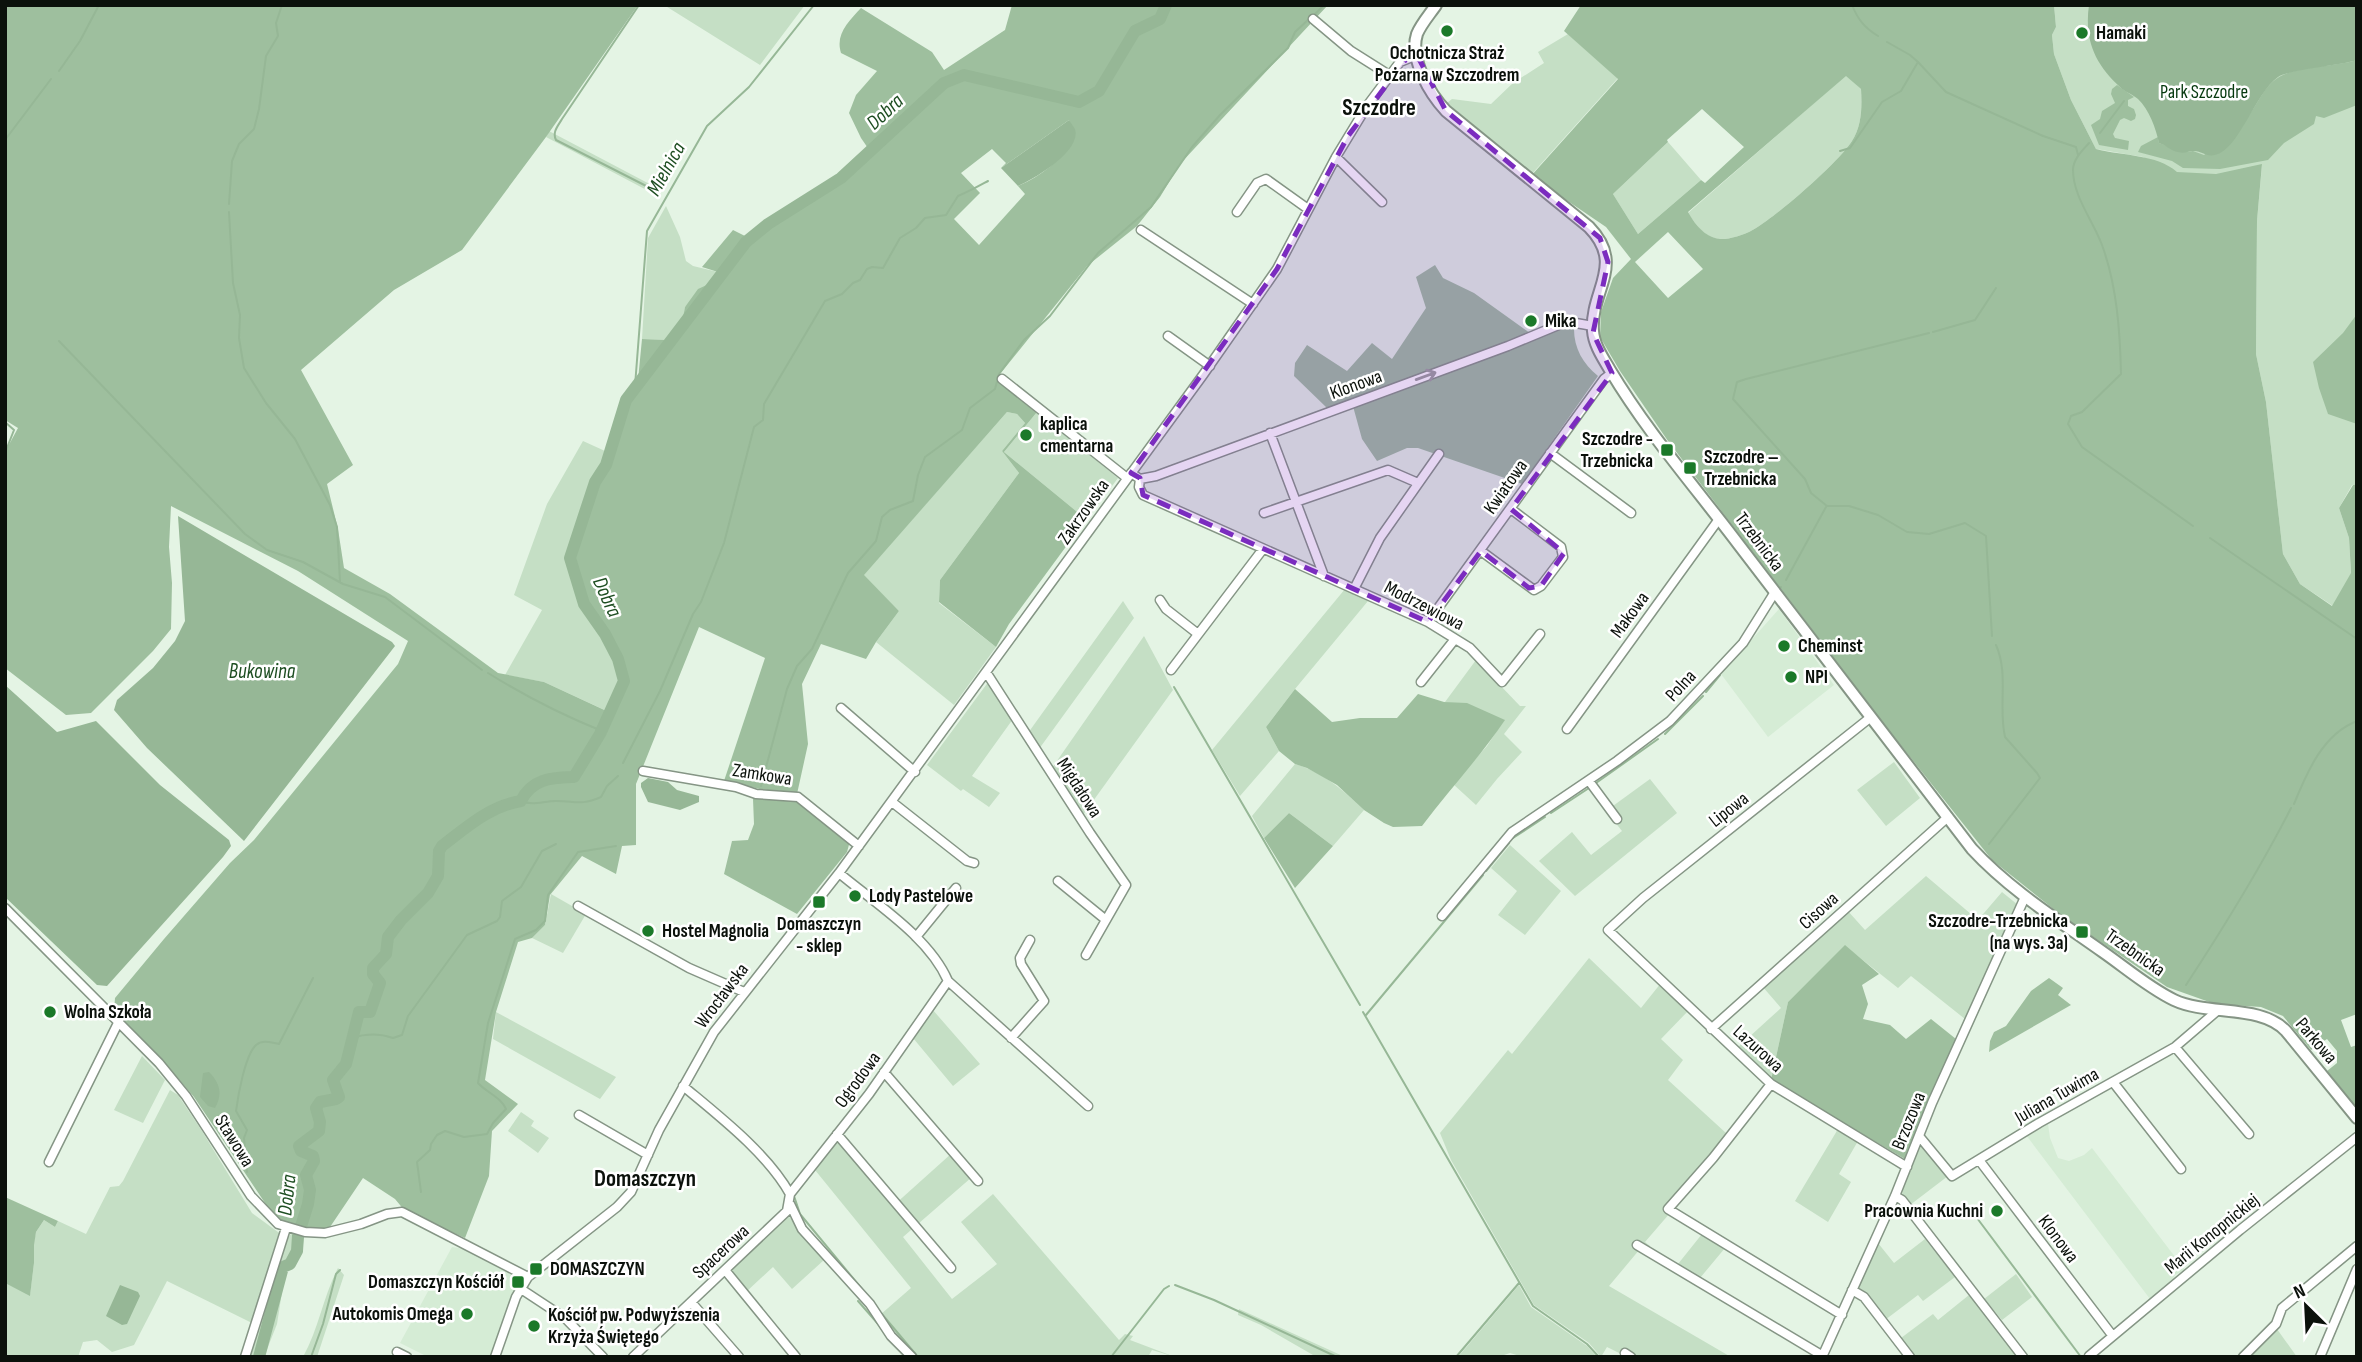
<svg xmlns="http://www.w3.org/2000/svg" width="2362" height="1362" font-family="'Sofia Sans Condensed',sans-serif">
<rect width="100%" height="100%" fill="#e4f4e4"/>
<path fill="#d5ecd5" d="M1779 609 1834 685 1768 737 1721 674Z
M2048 1124 2050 1138 2058 1158 2069 1161 2084 1155 2092 1148 2185 1270 2175 1275 2172 1281 2150 1299 2026 1135Z
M452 1247 465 1249 513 1273 511 1279 518 1283 499 1336 489 1357H428L400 1343Z"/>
<path fill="#c5dfc5" d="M664 5H805L760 65Z
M2054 5H2357V484L2352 485 2339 508 2349 538 2351 574 2333 606 2300 584 2283 554 2266 402 2256 354 2257 221 2262 165 2216 179 2183 178 2143 157 2096 149 2071 100 2054 54 2052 35 2056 27Z
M1568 34 1618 78 1531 175 1447 103 1452 99 1491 104 1513 83 1544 63 1538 52Z
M1846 75 1861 89C1862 107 1862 125 1852 141 1838 163 1779 214 1756 228 1749 233 1734 238 1725 239 1707 241 1697 226 1688 213Z
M549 131 661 190 658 196 546 137Z
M1668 142 1701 180 1638 234 1613 194Z
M666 206 680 237 686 261 693 266 718 272 709 284 685 307 683 323 667 340 642 339 648 238Z
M1007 412 1017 414 1025 423 1002 451 1019 473 940 580 939 603 996 647 954 705 876 642 899 611 863 575Z
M1037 412 1118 478 1087 520 1004 452Z
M583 441 605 451 603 463 592 479 573 546 566 560 570 575 582 604 603 634 612 651 619 674 620 687 609 712 544 682 505 675 542 610 514 595 547 504Z
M1345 589 1368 601 1295 689 1266 727 1279 751 1240 796 1212 750Z
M1123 601 1134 618 1039 749 1028 733Z
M1144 636 1173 690 1083 815 1052 768Z
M1476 660 1520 706H1526L1504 734 1522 752 1497 779 1476 805 1453 784 1487 746 1504 720 1445 702Z
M989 681 1013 719 972 776 1000 793 989 807 963 789 961 791 927 765Z
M1894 762 1920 798 1886 826 1857 790Z
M1295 764C1323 772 1343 790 1364 810L1333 846 1289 813 1264 838 1252 816Z
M1650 779 1677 813 1575 896 1539 861 1572 832 1591 855 1622 831 1606 811Z
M1510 845 1561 891 1525 935 1498 915 1517 891 1491 868Z
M1926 876 1978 920 2002 892 2018 905 1965 1019 1911 976 1898 988 1845 946 1788 1002 1771 1080 1737 1048 1781 1008 1762 986 1847 910 1865 930Z
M551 894 586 914 563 953 532 938 545 925Z
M1589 958 1641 1008 1661 983 1689 1010 1661 1039 1683 1060 1668 1080 1726 1133 1707 1159 1663 1209 1670 1213 1645 1242 1650 1246 1645 1252 1640 1249 1609 1286 1731 1357H1637L1624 1349 1621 1354 1607 1347 1601 1357 1589 1343 1534 1305 1451 1160 1440 1133 1508 1050 1512 1054Z
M932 1009 980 1064 953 1086 913 1038Z
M496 1012 616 1077 600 1099 493 1039Z
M142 1056 165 1080 143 1123 114 1110Z
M170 1090 178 1095 202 1131 252 1213 282 1235 264 1283 252 1323 167 1281 134 1345 112 1352 97 1340 83 1342 78 1357H5V1283L30 1295 34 1263 33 1245 36 1232 44 1220 55 1227 58 1221 86 1234 110 1187 119 1186 123 1181Z
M521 1112 534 1121 531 1126 549 1138 538 1153 508 1131Z
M1838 1129 1858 1141 1839 1174 1851 1182 1828 1222 1795 1201Z
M837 1141 874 1181 893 1206 952 1153 972 1177 903 1237 952 1299 997 1264 961 1222 993 1194 1119 1340 1125 1334 1133 1336 1130 1340 1175 1357 1152 1350 1148 1357H916L880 1315 911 1288 815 1170Z
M1919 1147H1924L1948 1176 1910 1205 1902 1196 1903 1188Z
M787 1215 796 1223 824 1260 792 1289 773 1267 746 1292 728 1270Z
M292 1233 304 1237 302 1252 285 1273 277 1324 264 1357H250L285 1240Z
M1702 1234 1725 1248 1700 1278 1678 1264Z
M1925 1239 1955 1277 1923 1301 1918 1295 1885 1320 1858 1288 1878 1243 1894 1263Z
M338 1268 344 1275 317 1357H303C319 1328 323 1297 338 1268Z
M2016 1274 2032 1297 2002 1320 1984 1299Z
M1519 1285 1531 1307 1587 1346 1597 1357H1523L1510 1353 1498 1357H1458Z
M1969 1295 2017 1357H1915L1901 1338 1933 1314 1938 1320Z
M1239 1309 1345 1357 1313 1355 1261 1325 1238 1315Z
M2277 1329 2297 1357H2247Z"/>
<path fill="#9ebf9e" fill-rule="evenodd" d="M5 5H638L546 137 462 250 394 290 301 370 353 465 327 484 338 529 344 568 390 594 498 673 544 682 613 714 626 682 624 672 607 633 585 602 572 559 597 485 611 457 638 380 642 339 667 340 682 323 685 307 698 289 709 284 718 272 702 267 733 230 753 240 822 191 841 182 872 154 861 138 849 113 856 95 877 71 841 53C835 34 849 21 861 8L932 52 944 70 1005 30 1012 5H1328L1180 164 1160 197 1137 226 1087 266 1000 374 999 382 1037 412 1004 452 1087 520 1086 522 1080 519 1074 527 1076 533 1009 624 996 647 939 602 940 580 1019 473 1002 451 1025 423 1017 414 1007 412 864 575 899 611 876 642 866 659 821 644 802 684 808 744 797 794 760 789 724 781 765 658 699 627 636 784V845L622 846 616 874 582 856 550 895 545 925 532 938 518 942 496 1012 485 1080 518 1104 492 1131 489 1176 465 1238 405 1211 395 1199 363 1178 328 1230C307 1228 290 1228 273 1215L194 1097 160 1057 114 1011 115 998 164 939 230 863 254 840 398 664 408 641 298 571 171 506 169 547 172 583 171 629 153 651 91 713 66 715 5 668V452L18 428 5 420ZM1069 120 1074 140C1059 161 1042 176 1018 186L1025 194 979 245 954 219 980 193 961 173 992 149 1006 163 1001 168Z
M1581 5H2054L2056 27 2052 35 2054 54 2071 100 2096 149C2122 156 2157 154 2177 172L2216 174 2262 164 2257 221 2256 354 2266 402 2283 554 2300 584 2332 606 2351 573 2349 538 2339 508 2353 485 2357 484V1014L2341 1020 2351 1047 2357 1045V1108L2327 1071 2337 1063V1051L2327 1039 2311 1050 2283 1016 2261 1007 2215 1004 2167 987 2061 915 1992 860 1891 733 1668 441 1620 371 1600 337 1601 312 1613 278 1631 259 1606 227 1531 176 1618 79 1564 31ZM1846 76 1861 89C1862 107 1862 125 1852 141 1838 163 1779 214 1756 228 1749 233 1734 238 1725 239 1707 240 1696 226 1688 212ZM1702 109 1744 147 1705 183 1701 180 1638 234 1613 194 1668 142 1667 140ZM1668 232 1703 269 1668 298 1635 262Z
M2357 60V105L2324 118 2316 116 2314 124 2284 143 2268 160 2220 169 2183 168 2172 161 2138 152 2141 146 2158 137 2159 143C2171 147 2180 155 2193 151L2204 155C2218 144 2232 133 2245 120 2258 106 2264 83 2283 75 2302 66 2334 67 2357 60Z
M2117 85 2134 97 2128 100V106L2134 109 2136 115 2135 119 2131 121 2124 118 2120 120 2113 134 2115 138 2129 141 2128 150 2099 145 2091 125 2100 119 2102 111 2115 103 2111 94 2112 89Z
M1435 265 1443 278 1474 293 1537 338 1561 327 1572 326 1574 329C1574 348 1583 364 1598 376L1522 484 1418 448H1407L1377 461 1362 439 1351 399 1327 408 1294 376 1295 363 1307 345 1347 371 1372 343 1392 359 1426 308 1416 277Z
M2357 314V424L2328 414 2319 388 2313 362 2343 333Z
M1295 689 1332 722 1360 718H1397L1418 694 1444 702 1467 703 1505 720C1480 757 1449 790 1422 826L1393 827 1384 823 1364 810 1337 785 1307 768 1295 764 1279 751 1266 727Z
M783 797 803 803 850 841 847 852 797 914 724 874 732 841 748 840 754 824 753 799Z
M1289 813 1333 846 1295 888 1264 838Z
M1845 945 1879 974 1862 985 1868 1004 1863 1019 1890 1025 1906 1039 1931 1019 1956 1039 1905 1159 1771 1080 1788 1002Z
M2049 978 2063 988 2058 995 2071 1005 1989 1052 1990 1041 1994 1032 2006 1026 2031 991Z
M5 1197 58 1221 55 1227 44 1220 36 1232 34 1245V1263L30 1296 5 1283Z"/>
<path fill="#96b796" d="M2089 5H2357V60C2338 66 2291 69 2278 77 2255 93 2239 150 2215 155 2206 157 2202 151 2194 151 2189 151 2184 154 2178 152 2171 151 2166 145 2159 143 2156 129 2149 109 2138 99 2132 94 2125 92 2120 87 2095 64 2084 40 2089 5Z
M1069 120C1071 123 1073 126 1075 129 1082 151 1034 179 1018 186L1001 168Z
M178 516 392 642 395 646 244 841 147 748 114 710 117 700 153 668 175 641 185 621Z
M5 685 57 732 96 721 160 785 229 840 231 846 223 857 107 986 97 985 5 897Z
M648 778 668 782 677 790 699 796V802L680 810 648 802 641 787V783Z
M209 1072C220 1083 223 1094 215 1108L208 1106 200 1097 203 1073Z
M120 1285 138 1292 140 1296 127 1324 122 1325 106 1316Z"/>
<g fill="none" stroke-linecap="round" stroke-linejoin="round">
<path stroke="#96b796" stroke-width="2" d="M639 5 562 119C558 126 552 132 556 140L658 192
M1852 5C1858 20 1865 28 1878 36
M1313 16 1324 5
M1887 42 1910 55 1918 62
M59 71 80 41 99 5
M2100 133 2124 101
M5 140 51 79
M2089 143C2083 150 2073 159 2073 170 2073 196 2093 221 2102 245 2117 286 2120 331 2121 374L2082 412 2071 416 2068 424 2082 447 2193 526
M1840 151 1850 148 1882 102 1901 91 1918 62 1946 92 2043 136 2076 147 2078 155
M229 204 232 161 239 144 254 129 259 109 266 56 278 36 276 23 282 5
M229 212 233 283 240 315 239 338 244 368 266 403 295 439 330 505 337 527 340 582
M1933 332 1975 320 1996 288
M1929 333 1746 379 1737 382 1733 399 1805 479 1811 493 1827 506H1849L1878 515 1907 532 1929 534 1965 523 1986 536 1992 636
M59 341 245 534 267 550 303 562 343 584 385 597 482 670
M635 386 647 231 707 126 749 87 814 5
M5 422 14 430 5 453
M2210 538 2357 639
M1786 580 1826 507
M1779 588 1781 587
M488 673C525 696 562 715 602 731
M1174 687 1360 1005
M1706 692 1720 675
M1665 734 1703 696
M623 763 660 691 693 614 701 602 724 543 754 427 763 420 764 404 825 301 842 294 853 283 860 280 867 269 872 267 883 268 900 238 916 228 925 218 946 215 958 196C970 191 977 187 988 181
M1596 783 1658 739
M761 786 787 689 797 666 812 649 848 573 876 541 882 517 890 510 913 501 918 475 925 457 962 430 970 408 995 389 999 374 1024 340 1050 316 1098 253 1151 207 1192 147 1220 115 1288 48 1295 32 1309 19
M521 801C533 806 543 801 556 801 576 801 580 806 601 797L607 786 618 776
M2294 804C2307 772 2323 734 2357 721
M1551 813 1589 788
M1513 838 1545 817
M1989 844 2040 778 2037 773 2005 737C1998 707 2009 674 1996 645
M1486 871 1509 843
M2186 985C2224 927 2260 869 2291 808
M1363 1012 1533 1306 1587 1344 1599 1357
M1366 1015 1483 875
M352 1038C367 1033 379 1033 393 1038L402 1035 408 1016 467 935 497 921 500 917 502 901 521 887 542 851 556 844
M247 1172 244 1138 247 1130 236 1111C238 1096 245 1055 256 1045 263 1039 272 1043 279 1044L313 978
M421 1192 417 1162 430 1150 431 1144 437 1135 445 1131 464 1137 487 1134 493 1123 506 1109C501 1097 487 1093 478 1083L488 1023 515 939 536 930 545 921 548 895 578 852 616 846
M794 1196 800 1214 862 1289
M1977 1218 2081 1357
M1175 1285 1214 1300 1337 1357
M858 1301 879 1325
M881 1313 918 1357
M311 1357 323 1324 336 1274 340 1270
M1111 1357 1164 1289 1169 1286
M1456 1357 1519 1283"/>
<path stroke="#96b796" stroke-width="12" d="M259 1357 283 1267 290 1264 297 1251 298 1236 308 1204 310 1190 306 1175 314 1161 313 1156 301 1151 299 1146 319 1131 320 1122 316 1108 320 1102 336 1099 339 1097 333 1080 346 1064 359 1012H370L380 983 373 974V968L386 954 388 937 401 920 428 893 438 876 439 851 442 846C467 827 490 806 521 801 532 778 552 778 574 777L600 734 624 681 618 659 605 634 584 604 570 558 595 482 606 465 626 400 746 242 768 224 841 178 944 83 964 75 1079 102 1099 91 1135 31 1160 19 1166 5"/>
<defs>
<path id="street" d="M1313 19 1351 51 1389 75
M1336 157 1382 202
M1237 212 1257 183 1266 179 1308 209
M1141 230 1253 304
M1168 336 1210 366
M1002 379 1127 478
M1270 433 1324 576
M1550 453 1631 513
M1131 473 1140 479 1156 476 1508 346 1561 324 1570 322 1593 326
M1140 479 1139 487 1143 495 1428 622 1470 648 1502 682 1540 634
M1264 513 1388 470 1418 483
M1481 551 1534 590 1541 586 1563 557 1561 547 1511 509
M1354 589 1380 538 1439 454
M1160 600 1166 609 1198 634
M1428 622 1604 379 1612 373
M1171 670 1263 549
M986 672 1090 833 1126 885 1086 955
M1421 682 1455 639
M841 708 915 772
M1871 717 1643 898 1608 930 1771 1084 1907 1167
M1567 729 1719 519
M643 771 736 787 756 794 798 797 859 846
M1589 781 1617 819
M892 802 967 861 974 863
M839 873C876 904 929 937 948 981L1088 1106
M1058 881 1106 920
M578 906 689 968 744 992
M5 908 159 1063 186 1096 251 1196 278 1224 305 1232 325 1233 361 1224 387 1214 402 1212 528 1277
M1442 916 1512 832 1617 761 1670 721 1743 643 1775 592
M916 937 956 888
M1711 1029 1948 817
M1011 1038 1044 1001 1021 964 1020 958 1030 940
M2175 1047 2249 1134
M884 1072 978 1181
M2113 1082 2181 1169
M1771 1084 1713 1158 1668 1209 1842 1315
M683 1086C719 1116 767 1153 790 1194
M579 1115 648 1155
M837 1134 951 1268
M1919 1136 1952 1176 2039 1123 2175 1047 2217 1011
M1979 1160 2112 1335
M49 1162 119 1021
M790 1194 869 1094 948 981
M1895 1196 1902 1200 2023 1357
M790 1204 802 1229 870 1304 891 1336 912 1357
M1637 1245 1823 1356
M725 1270 796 1357
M521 1289 565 1318 603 1357
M1852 1290 1864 1297 1910 1357
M691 1302 739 1357
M397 1352 407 1357
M1625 1353 1631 1357
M2089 1356 2240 1230 2357 1137
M245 1357 286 1228
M495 1357 516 1297 528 1277 617 1207 631 1192 659 1130 714 1032 839 873 1203 375 1277 269 1336 157 1367 106 1400 62 1417 55
M633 1357 787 1211 790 1194
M1822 1357 1895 1196 1932 1103 2025 897
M2243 1357 2276 1324 2282 1308 2357 1246
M2320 1357 2357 1269"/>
<path id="secondary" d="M1436 5C1430 14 1421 24 1417 34 1409 59 1430 94 1446 111L1589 227C1626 265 1590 290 1593 331 1594 345 1603 358 1610 370 1647 432 1696 488 1739 545 1817 646 1895 747 1972 849 2010 890 2058 920 2103 952 2126 968 2149 988 2174 1000 2208 1016 2261 1004 2286 1031L2357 1118"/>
</defs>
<use href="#street" stroke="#859585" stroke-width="11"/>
<use href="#secondary" stroke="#859585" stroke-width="14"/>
<use href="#street" stroke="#fff" stroke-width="8"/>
<use href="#secondary" stroke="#fff" stroke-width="10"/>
</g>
<defs><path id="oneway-shaft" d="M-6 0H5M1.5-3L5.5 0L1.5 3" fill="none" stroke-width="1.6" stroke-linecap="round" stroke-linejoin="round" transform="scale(1.75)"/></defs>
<use stroke="#9da09d" href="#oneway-shaft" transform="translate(1426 376) rotate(-20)"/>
<path fill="#7b2cbf" fill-opacity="0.2" stroke="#7b2cbf" stroke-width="5" stroke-dasharray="14 9" stroke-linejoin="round" d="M1417 55 1446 111 1600 238 1608 262 1593 333 1612 373 1511 509 1564 553 1541 586 1529 588 1481 551 1428 622 1143 495 1140 478 1131 473 1277 269 1348 136 1406 59Z"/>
<g fill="#1b7929" stroke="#fff" stroke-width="2.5">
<circle cx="1447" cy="31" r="7"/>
<circle cx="2082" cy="33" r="7"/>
<circle cx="1531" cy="321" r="7"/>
<circle cx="1026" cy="435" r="7"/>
<rect x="1660" y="443" width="14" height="14" rx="3.5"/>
<rect x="1683" y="461" width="14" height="14" rx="3.5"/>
<circle cx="1784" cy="646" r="7"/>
<circle cx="1791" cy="677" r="7"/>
<circle cx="855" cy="896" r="7"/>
<rect x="812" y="895" width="14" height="14" rx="3.5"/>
<circle cx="648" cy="931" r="7"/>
<rect x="2075" y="925" width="14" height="14" rx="3.5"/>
<circle cx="50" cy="1012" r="7"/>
<circle cx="1997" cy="1211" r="7"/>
<rect x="529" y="1262" width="14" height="14" rx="3.5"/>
<rect x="511" y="1275" width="14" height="14" rx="3.5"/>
<circle cx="467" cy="1314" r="7"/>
<circle cx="534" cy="1326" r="7"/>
</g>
<g text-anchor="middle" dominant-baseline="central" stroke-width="5" stroke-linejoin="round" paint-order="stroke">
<g font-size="19" font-weight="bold" fill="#0b110b" stroke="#fff" text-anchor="start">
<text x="2096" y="33">Hamaki</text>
<text x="1447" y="53" text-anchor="middle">Ochotnicza Straż<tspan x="1447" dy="22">Pożarna w Szczodrem</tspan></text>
<text x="1545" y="321">Mika</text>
<text x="1040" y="424">kaplica<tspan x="1040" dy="22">cmentarna</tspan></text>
<text x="1653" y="439" text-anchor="end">Szczodre -<tspan x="1653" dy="22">Trzebnicka</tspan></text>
<text x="1704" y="457">Szczodre –<tspan x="1704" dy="22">Trzebnicka</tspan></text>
<text x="1798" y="646">Cheminst</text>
<text x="1805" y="677">NPI</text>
<text x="869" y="896">Lody Pastelowe</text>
<text x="2068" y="921" text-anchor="end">Szczodre-Trzebnicka<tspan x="2068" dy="22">(na wys. 3a)</tspan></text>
<text x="819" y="924" text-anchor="middle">Domaszczyn<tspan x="819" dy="22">- sklep</tspan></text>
<text x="662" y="931">Hostel Magnolia</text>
<text x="64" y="1012">Wolna Szkoła</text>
<text x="1983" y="1211" text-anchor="end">Pracownia Kuchni</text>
<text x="550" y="1269">DOMASZCZYN</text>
<text x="504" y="1282" text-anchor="end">Domaszczyn Kościół</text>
<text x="453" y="1314" text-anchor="end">Autokomis Omega</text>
<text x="548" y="1315">Kościół pw. Podwyższenia<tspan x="548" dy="22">Krzyża Świętego</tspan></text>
</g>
<g font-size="19" fill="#06390e" stroke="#fff">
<text x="2204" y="92">Park Szczodre</text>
</g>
<g font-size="19" fill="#0b110b" stroke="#fff">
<text transform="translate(1356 385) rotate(-20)">Klonowa</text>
<text transform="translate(1506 487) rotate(-55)">Kwiatowa</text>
<text transform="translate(1084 512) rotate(-55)">Zakrzowska</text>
<text transform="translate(1759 542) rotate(53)">Trzebnicka</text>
<text transform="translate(1424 606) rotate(27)">Modrzewiowa</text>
<text transform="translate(1630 615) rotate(-54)">Makowa</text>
<text transform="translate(1681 686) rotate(-47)">Polna</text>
<text transform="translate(762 775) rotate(9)">Zamkowa</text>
<text transform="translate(1079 788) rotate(57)">Migdałowa</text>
<text transform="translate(1729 810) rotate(-38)">Lipowa</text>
<text transform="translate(1819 911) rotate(-42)">Cisowa</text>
<text transform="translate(2135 953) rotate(35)">Trzebnicka</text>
<text transform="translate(722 996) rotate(-53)">Wrocławska</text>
<text transform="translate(2316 1041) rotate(50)">Parkowa</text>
<text transform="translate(1758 1049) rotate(42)">Lazurowa</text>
<text transform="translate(858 1080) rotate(-54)">Ogrodowa</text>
<text transform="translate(2057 1096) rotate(-30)">Juliana Tuwima</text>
<text transform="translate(1909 1121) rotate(-68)">Brzozowa</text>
<text transform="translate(234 1141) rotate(58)">Stawowa</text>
<text transform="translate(2212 1234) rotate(-39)">Marii Konopnickiej</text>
<text transform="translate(2058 1239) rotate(53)">Klonowa</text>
<text transform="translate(721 1252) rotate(-43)">Spacerowa</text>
</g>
<g font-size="21" font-style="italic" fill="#1e4e22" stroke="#fff">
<text transform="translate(885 112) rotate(-43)">Dobra</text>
<text transform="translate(666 169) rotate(-61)">Mielnica</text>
<text transform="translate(607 597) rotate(65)">Dobra</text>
<text x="262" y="671">Bukowina</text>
<text transform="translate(287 1195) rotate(-84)">Dobra</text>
</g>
<g font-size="23" font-weight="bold" fill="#0b110b" stroke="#fff">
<text x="1379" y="108">Szczodre</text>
<text x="645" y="1179">Domaszczyn</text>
</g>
</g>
<rect width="2362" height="1362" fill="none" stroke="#0b110b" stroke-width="14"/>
<g transform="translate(2306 1306) rotate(336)" stroke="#ffffff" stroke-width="5" paint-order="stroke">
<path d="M0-5L12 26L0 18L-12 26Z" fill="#0b110b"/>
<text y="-10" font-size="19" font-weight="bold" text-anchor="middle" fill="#0b110b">N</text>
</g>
</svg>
